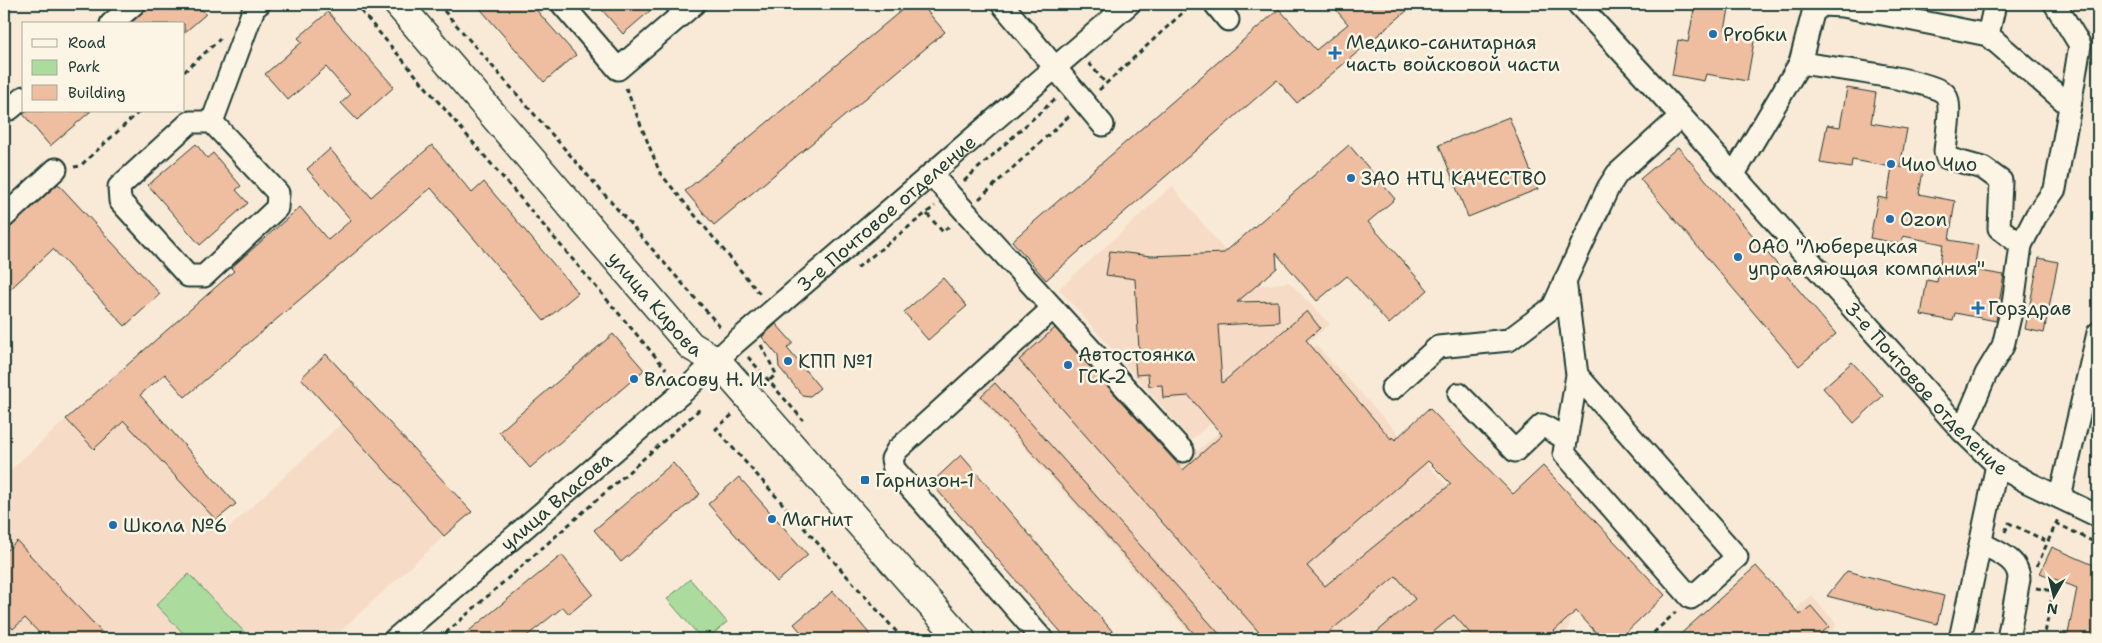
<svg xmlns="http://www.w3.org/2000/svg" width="2102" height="643" font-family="'Shantell Sans',sans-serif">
<rect width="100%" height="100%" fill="#f9ead7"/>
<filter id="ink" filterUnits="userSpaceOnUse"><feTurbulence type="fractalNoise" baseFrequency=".02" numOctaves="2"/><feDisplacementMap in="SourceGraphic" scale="10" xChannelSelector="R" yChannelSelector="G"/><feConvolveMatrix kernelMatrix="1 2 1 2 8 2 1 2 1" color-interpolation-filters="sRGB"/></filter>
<g filter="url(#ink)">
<path fill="#f6dcc6" d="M1172 186 1254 286 1289 282 1330 324 1191 440 1059 289Z
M1057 321 1184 463 1316 345 1571 619 1567 635 1571 639H1195L976 394Z
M66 419 94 449 124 421 226 530 341 424 444 536 332 639H4V476Z
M1811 595 1836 623 1833 639H1764Z"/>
<path fill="#abdc9d" stroke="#658c68" d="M189 574 250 638 248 639H189L156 605Z
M690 579 727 622 707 639H702L667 599Z"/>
<path fill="#efbd9f" stroke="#1f3d34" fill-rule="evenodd" d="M148 4H197L206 14 184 33V24H130L142 13Z
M476 4H531L576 55 544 82Z
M597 4H658L623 34Z
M909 4H921L945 32 714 225 685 191Z
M1331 4H1415L1297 103 1277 80 1046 280 1012 241 1279 9 1316 50 1348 24Z
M1695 4H1730L1725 30 1755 36 1747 81 1706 74 1704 81 1672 75 1678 40 1688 42Z
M328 12 394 87 357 120 341 103 350 95 326 67 288 100 265 74 302 42 298 38Z
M1847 88 1876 93 1871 123 1907 129 1900 167 1923 171 1919 194 1955 201 1949 240 1978 245 1974 270 2004 275 1996 321 1955 313 1953 321 1921 315 1927 280 1937 282 1943 244 1903 236 1901 244 1870 238 1878 197 1887 199 1892 167 1852 160 1851 168 1820 163 1827 125 1840 127Z
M27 111H91L50 146 23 114Z
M1509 117 1538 189 1468 217 1439 145Z
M196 144 207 158 213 153 241 186 236 190 248 203 200 245 148 185Z
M432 145 472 193 484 182 578 293 544 321 431 188 185 397 165 374 140 395 236 504 216 520 124 421 94 449 66 419 234 271 231 268 300 207 328 240 351 220 307 169 330 149 371 197Z
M1349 145 1395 199 1368 222 1428 290 1389 324 1347 276 1317 301 1276 253 1277 268 1237 302 1278 301 1279 322 1218 325 1222 383 1307 311 1320 328 1306 340 1391 439 1392 437 1395 440 1429 408 1513 494 1543 466 1665 595 1619 639H1602L1576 611 1554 631 1561 639H1475L1454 615 1425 639H1369L1415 599 1396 576 1321 639H1265L1019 360 1055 328 1183 470 1222 435 1189 396 1163 398 1162 385 1149 386 1148 374 1136 375 1134 351 1139 350 1135 279 1106 275 1110 251 1151 256 1224 253ZM1428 461 1451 484 1325 586 1307 566Z
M1678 147 1836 334 1799 366 1640 179Z
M58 184 160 294 125 326 53 249 4 295V233Z
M2039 258 2058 262 2044 333 2025 329Z
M943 278 967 306 928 340 904 312Z
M776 324 793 343 787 348 820 388 810 396 802 395 779 367 778 356 762 337Z
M613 334 644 370 530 468 499 432Z
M326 354 472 512 444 536 301 378Z
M1852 362 1883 396 1854 423 1823 388Z
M995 383 1224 639H1199L981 396Z
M961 455 1119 639H1067L931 483Z
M673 463 700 494 621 562 594 530Z
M739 477 808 555 777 582 708 504Z
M17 541 108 639H45L25 618 13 629 4 619V553Z
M2052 547 2098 567V639H2067L2077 588 2040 573Z
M562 555 593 594 569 614 563 607 523 639H459Z
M1756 566 1800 615 1811 606 1829 627 1814 639H1675Z
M1847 571 1944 596 1937 624 1827 596Z
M833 591 874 639H807L794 624Z"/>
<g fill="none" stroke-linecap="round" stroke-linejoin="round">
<defs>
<g id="minor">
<path d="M562 4 618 69 694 4"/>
<path d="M1002 4 1103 125"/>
<path d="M1215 4 1228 20"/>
<path id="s1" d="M1578 4 1681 116 1962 431 1997 465 2029 483 2098 516"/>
<path d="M1844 4 1843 6 1822 5 1813 13 1800 63C1826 67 1930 79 1945 94 1953 103 1946 139 1945 151L1947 158 1983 168 2001 181 1999 228 2021 245 2013 304 2003 346 1986 374 1962 431"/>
<path d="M1995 4 1988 35 2070 106 2055 189 2036 216 2021 245"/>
<path d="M2055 4 2080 45 2070 106"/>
<path d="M1843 6 1988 35"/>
<path d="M111 24 134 4"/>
<path d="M10 109 24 97"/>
<path d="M190 122H212L278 193 277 208 204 276H188L120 201 119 187Z"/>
<path d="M212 122 254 8 259 4"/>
<path d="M931 174 1183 451"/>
<path d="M1734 174 1800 63"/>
<path d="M4 217 56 169"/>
<path d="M1565 280 1577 375 1737 557 1691 598 1564 453 1577 375"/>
<path d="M1392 389 1438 347 1509 340 1553 307 1608 188 1617 174 1681 116"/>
<path d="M1459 394 1515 451 1542 425 1566 439"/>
<path d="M2060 497 2098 333"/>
<path d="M1981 543C1997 552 2019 559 2019 579L2008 639"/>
<path id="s2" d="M395 639 684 391 735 343 1129 4"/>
<path d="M1042 639 894 469 892 459 897 450 1053 308"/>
<path d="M1960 639 1997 465"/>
</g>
<g id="major">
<path id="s3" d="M398 4 691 346 717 361 961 639"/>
</g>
</defs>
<use href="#minor" stroke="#1f3d34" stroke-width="25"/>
<use href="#major" stroke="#1f3d34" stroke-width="31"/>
<path stroke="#1f3d34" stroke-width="3" stroke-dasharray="5 4" stroke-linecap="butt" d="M355 4 666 369
M438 4 722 329
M1089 63 1106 84
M184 72 220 39
M626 88 660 173 760 294
M1099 90 1192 4
M74 167 80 166 140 111
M964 181 1056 98
M979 199 1070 115
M927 214 943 232 950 225
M857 268 935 206
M761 345 776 374 768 382
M748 357 803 420
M732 415 716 429 903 639
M2056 523 2098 544
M2005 532 2009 523 2048 542
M2037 566 2058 519
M2036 588 2053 591 2044 639
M984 633 989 639
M439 639 700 409
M1647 639 1676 612"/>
<use href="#minor" stroke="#fcf5e5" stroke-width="21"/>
<use href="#major" stroke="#fcf5e5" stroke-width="28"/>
</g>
</g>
<g fill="#1f6fb2" stroke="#fcf5e5" stroke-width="2">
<circle cx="1713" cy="34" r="5"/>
<path d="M1332.5 45.5h5v5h5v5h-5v5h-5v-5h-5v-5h5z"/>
<circle cx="1891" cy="164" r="5"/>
<circle cx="1351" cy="178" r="5"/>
<circle cx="1890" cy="219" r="5"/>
<circle cx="1738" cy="257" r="5"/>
<path d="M1975.5 300.5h5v5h5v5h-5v5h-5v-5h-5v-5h5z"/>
<circle cx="788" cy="361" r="5"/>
<circle cx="1068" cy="365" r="5"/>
<circle cx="634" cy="379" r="5"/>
<rect x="860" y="475" width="10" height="10" rx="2.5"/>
<circle cx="772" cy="519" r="5"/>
<circle cx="113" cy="525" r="5"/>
</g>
<g text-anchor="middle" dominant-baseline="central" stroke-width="5" stroke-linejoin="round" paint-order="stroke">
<g font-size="19" fill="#1f3d34" stroke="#fcf5e5" text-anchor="start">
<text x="1723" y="34">Proбки</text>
<text x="1346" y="42">Медико-санитарная<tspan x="1346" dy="22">часть войсковой части</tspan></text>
<text x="1901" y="164">Чио Чио</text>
<text x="1361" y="178">ЗАО НТЦ КАЧЕСТВО</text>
<text x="1900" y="219">Ozon</text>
<text x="1748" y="246">ОАО "Люберецкая<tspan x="1748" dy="22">управляющая компания"</tspan></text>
<text x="1988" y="308">Горздрав</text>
<text x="1078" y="354">Автостоянка<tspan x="1078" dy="22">ГСК-2</tspan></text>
<text x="798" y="361">КПП №1</text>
<text x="644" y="379">Власову Н. И.</text>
<text x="875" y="480">Гарнизон-1</text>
<text x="782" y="519">Магнит</text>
<text x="123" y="525">Школа №6</text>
</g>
<g font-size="19" fill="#1f3d34" stroke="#fcf5e5">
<text stroke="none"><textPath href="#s2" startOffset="650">3-е Почтовое отделение</textPath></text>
<text stroke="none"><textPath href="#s3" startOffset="395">улица Кирова</textPath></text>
<text stroke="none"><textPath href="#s1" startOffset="519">3-е Почтовое отделение</textPath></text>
<text stroke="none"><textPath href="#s2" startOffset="212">улица Власова</textPath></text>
</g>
</g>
<rect width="2102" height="643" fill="none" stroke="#fcf5e5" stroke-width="20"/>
<rect x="10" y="10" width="2082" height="623" fill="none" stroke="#1f3d34" stroke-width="2" filter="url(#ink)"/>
<rect x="22" y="22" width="162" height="90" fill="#fcf5e5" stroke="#a4ab9e"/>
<rect x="32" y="39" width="25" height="8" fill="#fcf5e5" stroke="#a4ab9e"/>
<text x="68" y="48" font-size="15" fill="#1f3d34">Road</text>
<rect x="32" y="60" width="25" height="15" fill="#abdc9d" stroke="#a4ab9e"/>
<text x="68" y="72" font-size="15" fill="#1f3d34">Park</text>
<rect x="32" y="85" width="25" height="15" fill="#efbd9f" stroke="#a4ab9e"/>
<text x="68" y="98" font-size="15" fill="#1f3d34">Building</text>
<g transform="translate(2054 596) rotate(188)" stroke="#fcf5e5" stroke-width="4" paint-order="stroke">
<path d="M0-4L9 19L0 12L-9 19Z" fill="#1f3d34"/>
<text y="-8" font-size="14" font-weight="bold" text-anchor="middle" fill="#1f3d34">N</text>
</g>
</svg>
